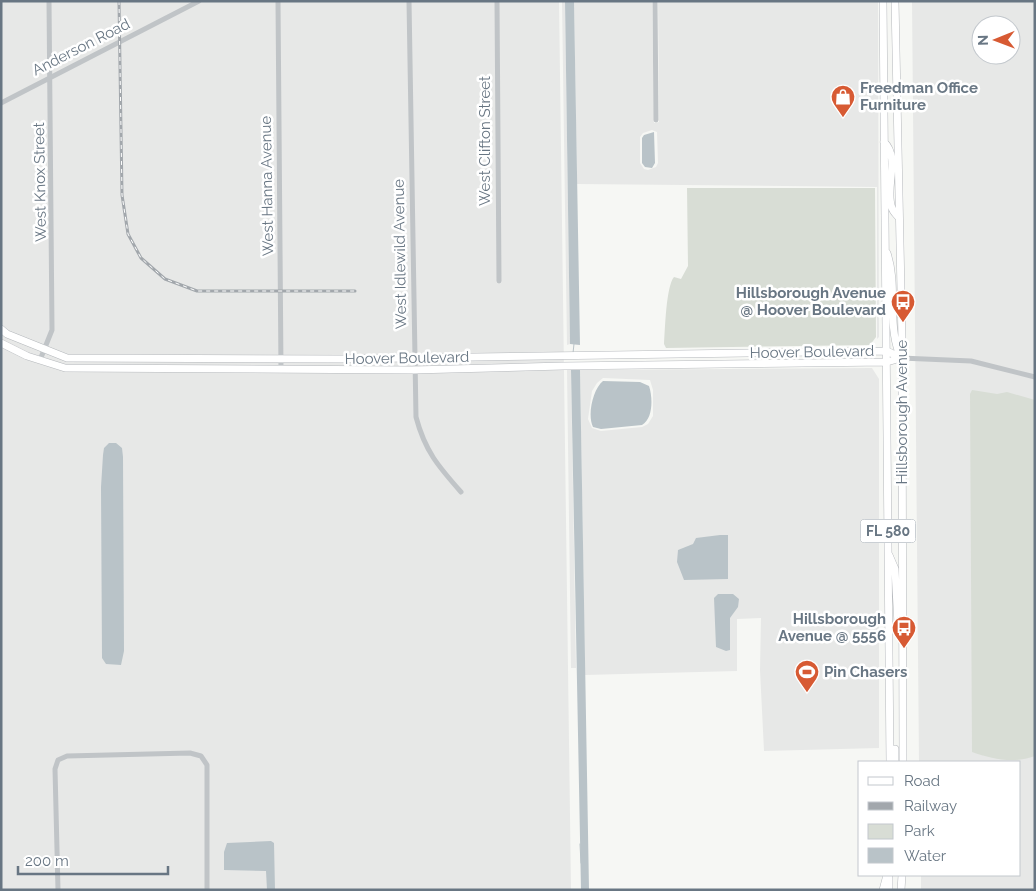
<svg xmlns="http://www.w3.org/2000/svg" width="1036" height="891" font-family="Raleway,sans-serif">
<rect width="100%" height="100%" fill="#f6f7f4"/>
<path fill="#e7e8e7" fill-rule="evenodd" d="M1 1H559L571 890H1Z
M562 1H565L570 344 567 345Z
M574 1H652L654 123 659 122 658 1H878L879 337 877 339V187L577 184ZM652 130 657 132 658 163 656 167 648 170 644 169 640 163V137L643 133Z
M912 1H1035V890H921V875H1020V762H919ZM981 25H1011V55H981Z
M872 368 879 379V748L764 751 760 670 761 618 737 619V671L585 675 580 370ZM603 378 650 380 653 390V416L648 424 642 427 601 431 592 428 588 419 592 391 597 383Z
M567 370H571L576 668H571Z"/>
<path fill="#d8ddd5" d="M687 188H875L876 337 870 345 666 348 664 344C665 331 666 286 674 277L681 279 688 266Z
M972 390 997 394 1007 392 1035 400V756C1013 764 993 759 972 752L970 394Z"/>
<path fill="#b9c3c8" d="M565 1H574L580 345 570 344Z
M654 132 655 163 652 168 645 167 642 163V138L644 135Z
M571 370H580L589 890H581Z
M603 381 640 382 649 386C653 398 653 419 642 425L601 429 593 427C587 415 593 389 603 381Z
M109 443H116L122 448 123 457 124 651 121 665 106 664 102 658 101 487 103 455 104 448Z
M720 535H728V579L684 580 677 562 678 550 693 544 696 538Z
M718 594H733L739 599 738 607 730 618V650L726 651 716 647 714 598Z
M271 841 274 843 275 890H267L266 871 224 870V852L227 843Z"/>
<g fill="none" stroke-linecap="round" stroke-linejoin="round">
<path stroke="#b9c3c8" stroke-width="1" d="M573 353 574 344
M580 844 581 863"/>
<defs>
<path id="major" d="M883 1 890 762
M895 1 902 340 903 762
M884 142C901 158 884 189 892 208 893 212 897 215 899 218
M887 253C898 286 887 321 899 353
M1 329 7 334 67 358 341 359 887 351 901 358
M1 343 27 356 65 368 413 370 563 366 887 362 901 358
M889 555 895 569 898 625
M895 749V762
M883 890 887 875
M889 890V878
M901 890 902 875"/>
</defs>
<use href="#major" stroke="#b6b9bd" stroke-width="8"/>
<path stroke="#c0c4c7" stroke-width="5" d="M278 1 281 370
M409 1 416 417C425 451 438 466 461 492
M497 1 499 281
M655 1 656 120
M1 103 199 1
M901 358 971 361 1035 377
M40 360 52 330 49 1
M58 890 55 769 58 760 67 756 190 753 201 756 207 765V890"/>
<use href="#major" stroke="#fff" stroke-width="7"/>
<defs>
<path id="rail" d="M119 1 122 195 128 234 141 258 165 279 197 291H355"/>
</defs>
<use href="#rail" stroke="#a2a7ac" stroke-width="3"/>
<use href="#rail" stroke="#fff" stroke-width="1" stroke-dasharray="4" stroke-linecap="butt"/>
</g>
<defs>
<symbol id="shop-pin" viewBox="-11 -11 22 30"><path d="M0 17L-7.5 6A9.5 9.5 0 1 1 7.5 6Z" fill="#d75a33" stroke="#fff"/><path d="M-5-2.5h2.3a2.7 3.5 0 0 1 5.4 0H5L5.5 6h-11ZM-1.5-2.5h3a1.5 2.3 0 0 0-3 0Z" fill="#fff"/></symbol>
<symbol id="bus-pin" viewBox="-11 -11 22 30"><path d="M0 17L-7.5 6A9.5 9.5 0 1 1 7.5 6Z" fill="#d75a33" stroke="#fff"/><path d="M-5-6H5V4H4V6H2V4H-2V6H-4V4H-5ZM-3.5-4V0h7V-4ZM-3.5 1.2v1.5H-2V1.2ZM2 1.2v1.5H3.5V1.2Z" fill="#fff"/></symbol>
<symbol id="stadium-pin" viewBox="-11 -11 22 30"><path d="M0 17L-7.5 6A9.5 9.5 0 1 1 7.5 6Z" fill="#d75a33" stroke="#fff"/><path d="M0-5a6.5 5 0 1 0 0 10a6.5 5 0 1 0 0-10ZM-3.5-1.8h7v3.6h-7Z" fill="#fff"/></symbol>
</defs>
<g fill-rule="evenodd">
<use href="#shop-pin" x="829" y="83" width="28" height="38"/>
<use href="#bus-pin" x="889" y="288" width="28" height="38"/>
<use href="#bus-pin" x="890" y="614" width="28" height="38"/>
<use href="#stadium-pin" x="793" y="658" width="28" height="38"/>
</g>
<g text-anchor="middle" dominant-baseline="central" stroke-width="5" stroke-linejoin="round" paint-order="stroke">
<rect fill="#fff" stroke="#959fa8" stroke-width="1" x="860.5" y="519.5" width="55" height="23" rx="4"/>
<g font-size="14" font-weight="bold" fill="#687683">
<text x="888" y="531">FL 580</text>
</g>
<g font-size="15" fill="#687683" stroke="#fff">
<text transform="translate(81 47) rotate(-27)">Anderson Road</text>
<text transform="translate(485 141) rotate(-90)">West Clifton Street</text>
<text transform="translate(40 182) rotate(-91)">West Knox Street</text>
<text transform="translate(267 186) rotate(-91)">West Hanna Avenue</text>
<text transform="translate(400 254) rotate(-91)">West Idlewild Avenue</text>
<text transform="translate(812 352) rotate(-1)">Hoover Boulevard</text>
<text transform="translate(407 358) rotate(-1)">Hoover Boulevard</text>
<text transform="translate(902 412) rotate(-90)">Hillsborough Avenue</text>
</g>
<g font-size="15" font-weight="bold" fill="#687683" stroke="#fff" text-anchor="start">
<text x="860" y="88">Freedman Office<tspan x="860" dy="17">Furniture</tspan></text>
<text x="886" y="293" text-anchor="end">Hillsborough Avenue<tspan x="886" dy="17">@ Hoover Boulevard</tspan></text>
<text x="886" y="619" text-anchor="end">Hillsborough<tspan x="886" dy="17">Avenue @ 5556</tspan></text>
<text x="824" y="672">Pin Chasers</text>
</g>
</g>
<rect width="1036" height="891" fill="none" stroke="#687683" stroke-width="5"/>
<rect x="858" y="761" width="162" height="115" fill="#ffffff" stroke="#c3c8cd"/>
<rect x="868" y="777" width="25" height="8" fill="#ffffff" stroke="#c3c8cd"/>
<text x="904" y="786" font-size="15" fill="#687683">Road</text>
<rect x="868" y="802" width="25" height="8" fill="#a2a7ac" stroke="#c3c8cd"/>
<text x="904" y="811" font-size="15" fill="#687683">Railway</text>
<rect x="868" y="824" width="25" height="15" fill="#d8ddd5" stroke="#c3c8cd"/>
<text x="904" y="836" font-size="15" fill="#687683">Park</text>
<rect x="868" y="848" width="25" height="15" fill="#b9c3c8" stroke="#c3c8cd"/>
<text x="904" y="861" font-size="15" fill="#687683">Water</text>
<g transform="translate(996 40) rotate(269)"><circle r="24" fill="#ffffff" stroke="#c3c8cd"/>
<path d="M0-4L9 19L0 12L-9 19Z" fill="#d75a33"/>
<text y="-8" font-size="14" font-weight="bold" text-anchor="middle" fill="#687683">N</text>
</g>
<path d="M18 866v8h150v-8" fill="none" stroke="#687683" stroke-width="2.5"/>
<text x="25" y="866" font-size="15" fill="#687683" stroke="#ffffff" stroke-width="4" paint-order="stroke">200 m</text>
</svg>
